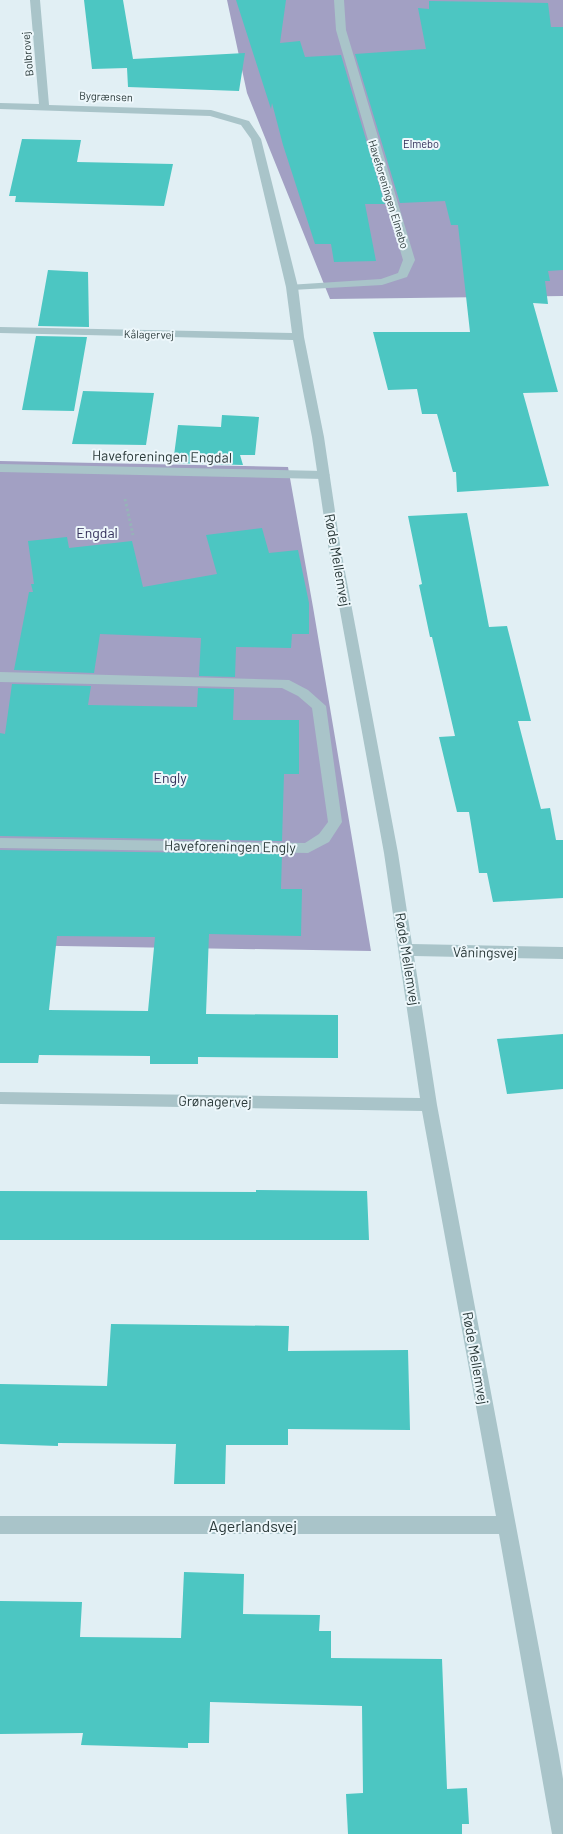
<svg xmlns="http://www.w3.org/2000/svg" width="563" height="1834" font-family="Barlow,sans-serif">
<rect width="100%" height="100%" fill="#e1eff4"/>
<path fill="#a2a0c3" d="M227 0H563V296L330 299 247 93Z
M0 461 288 467 313 607 371 951 0 945Z"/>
<path fill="#4cc6c2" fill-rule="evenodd" d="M84 0H123L133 59 245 53 239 91 128 87 127 68 92 69Z
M236 0H286L280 43 300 41 305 57 341 55 385 204H365L376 261 334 262 331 244H315L283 145 272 103 271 109Z
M429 1 548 3 551 27H563V270L548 271 550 281H545L548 304 533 303 558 392 523 393 549 486 457 492 456 472H453L437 414H422L417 389 388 390 373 332H470L458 225H451L445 201 400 203 355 54 426 49 418 8 429 9Z
M22 139 81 140 77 162 173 164 164 206 15 202 16 196H9Z
M48 270 88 272 89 327 38 326Z
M36 336 87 337 74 411 22 410Z
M83 391 154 393 146 445 72 444Z
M222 415 259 417 255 455H240L243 465 173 463 178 425 221 427Z
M467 513 489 627 507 626 531 721H518L541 809 550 808 556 840H563V898L493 902 487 873H479L469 812H457L439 737 455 736 432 637H430L419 585 422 584 408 516Z
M262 528 269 553 298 550 309 603V634H292L291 648 236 647 235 677 199 676 201 638 100 634 94 673 14 670 29 592H33L31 584H34L28 541 67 537 69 548 132 541 143 587 217 574 206 535Z
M12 684 91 686 88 705 197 707 198 688 234 689 233 720H299V774H284L282 841 0 836V733L5 734Z
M0 850 282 854 281 889H302L301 936 209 934 206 1014 338 1015V1058L198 1057V1064H150V1056L39 1055 38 1063H0ZM57 936 155 937 148 1011 49 1010Z
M563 1034V1089L507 1094 497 1039Z
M256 1190 367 1191 369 1240H0V1191L256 1192Z
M111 1324 289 1326 288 1351 408 1350 410 1430 288 1429V1445H226L225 1484H174L176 1444 58 1443V1446L0 1444V1384L107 1386Z
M184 1572 244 1574 243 1614 320 1615 319 1631H331V1658L442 1659 447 1789 467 1788 469 1824H462V1834H348L346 1794 363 1793 362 1706 210 1702 209 1743H188V1748L81 1745 83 1733 0 1734V1601L82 1602 80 1637 181 1638Z"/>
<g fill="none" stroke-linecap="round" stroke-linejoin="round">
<path stroke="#96b3b8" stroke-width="3" stroke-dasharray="2.5 2.5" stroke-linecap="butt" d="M125 499 133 535"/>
<path fill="#a9c4c9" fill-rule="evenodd" d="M334 0H344L346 30 415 260 407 277 382 285 292 290 286 287 288 285 381 279 398 273 403 260 336 30Z
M0 464 324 471 330 475 324 479 0 472Z
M0 672 289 680 308 690 326 706 342 822 329 842 308 853 0 848V838L305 843 319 834 328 822 312 708 298 696 282 688 0 682Z"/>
<path fill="#a9c4c9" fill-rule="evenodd" d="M30 0H40L49 105 211 110 249 121 261 139 298 287 304 337 324 437 340 545 398 853 412 944 563 947V959L414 956 437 1105 559 1755 563 1779V1834H552L499 1534H0V1516H496L422 1111 0 1104V1092L420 1098 384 853 328 545 312 437 293 340 0 333V327L292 333 286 287 251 139 241 125 210 116 0 109V103L39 104Z"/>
</g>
<g text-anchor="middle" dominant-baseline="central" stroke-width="4" stroke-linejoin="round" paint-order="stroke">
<g font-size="11" fill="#2b3a3a" stroke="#edf7fb">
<text transform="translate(27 54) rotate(-95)">Bolbrovej</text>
<text transform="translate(106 96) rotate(2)">Bygrænsen</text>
<text transform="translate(389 194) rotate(73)">Haveforeningen Elmebo</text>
<text transform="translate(149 334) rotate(1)">Kålagervej</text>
</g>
<g font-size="11" fill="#322e59" stroke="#edf7fb">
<text x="421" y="143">Elmebo</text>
</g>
<g font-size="14" fill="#2b3a3a" stroke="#edf7fb">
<text transform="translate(162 456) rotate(1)">Haveforeningen Engdal</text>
<text transform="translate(338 560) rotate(80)">Røde Mellemvej</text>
<text transform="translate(230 846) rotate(1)">Haveforeningen Engly</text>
<text transform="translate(485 952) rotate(1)">Våningsvej</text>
<text transform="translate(408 959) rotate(81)">Røde Mellemvej</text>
<text transform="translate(215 1101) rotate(1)">Grønagervej</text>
<text transform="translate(476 1358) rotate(80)">Røde Mellemvej</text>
</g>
<g font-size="14" fill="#322e59" stroke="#edf7fb">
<text x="97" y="532">Engdal</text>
<text x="170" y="777">Engly</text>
</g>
<g font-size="16" fill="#2b3a3a" stroke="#edf7fb">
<text x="253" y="1525">Agerlandsvej</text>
</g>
</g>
</svg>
